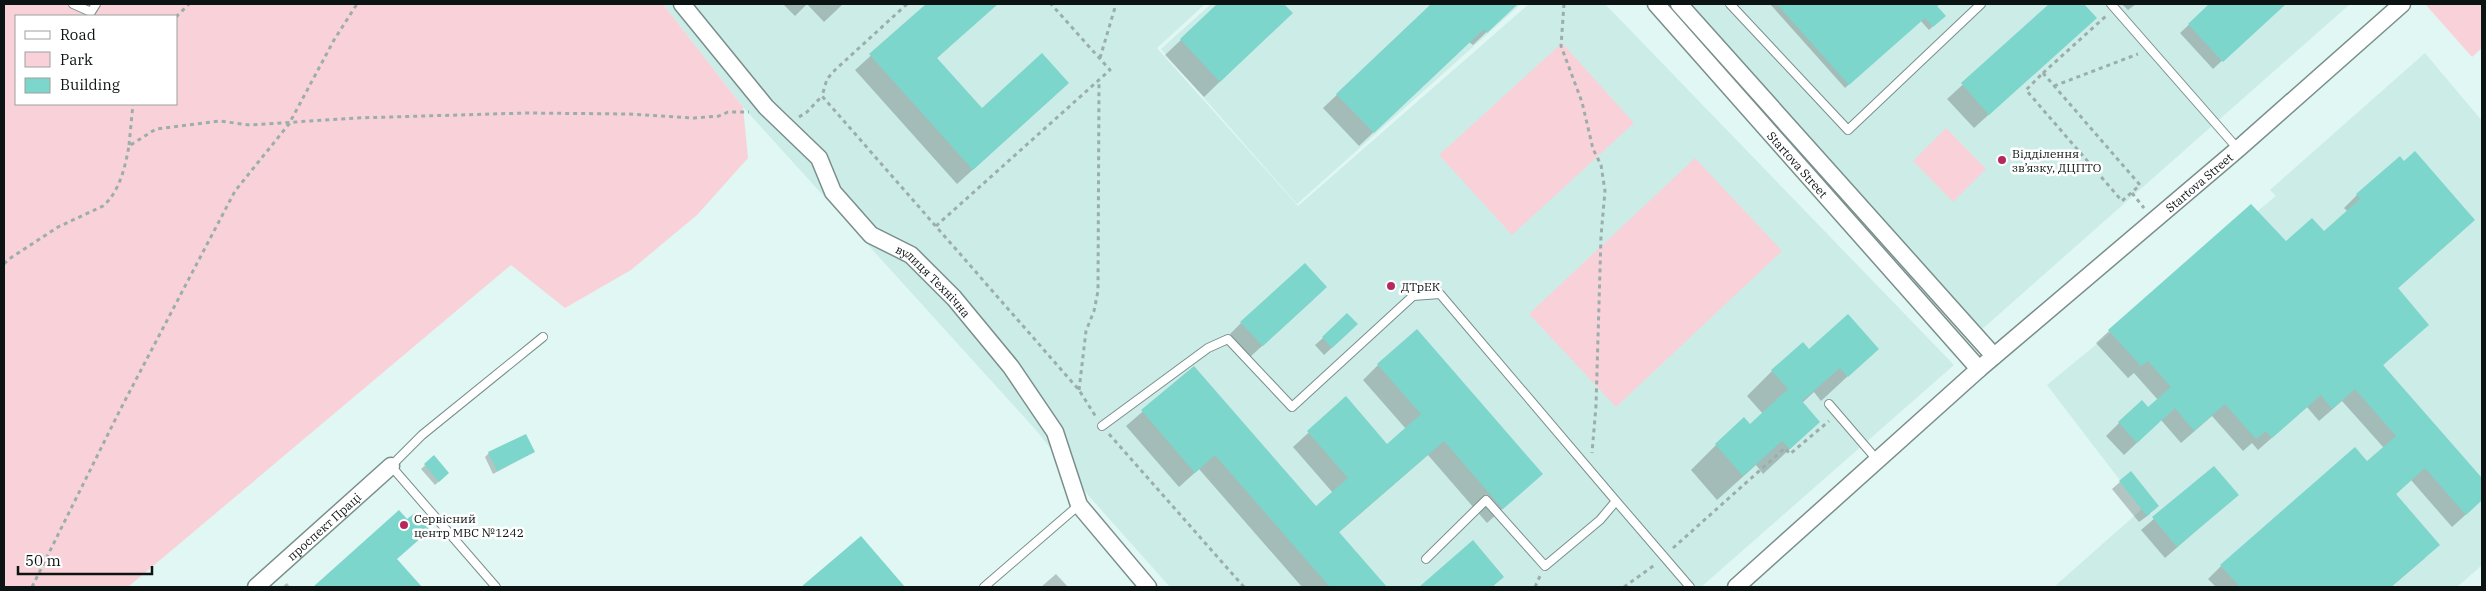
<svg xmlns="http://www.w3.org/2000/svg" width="2486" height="591" font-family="'IBM Plex Serif',serif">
<rect width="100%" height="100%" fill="#e0f7f4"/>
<path fill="#ccece7" d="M663 4H1205L1157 48 1298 206 1529 4H1605L1954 365 1701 587H1170L1088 495 1035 429 743 107Z
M1211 4H1521L1297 204 1161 49Z
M1691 4H2350L1980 331Z
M2425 53 2482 121V565L2457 587H2054L2142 509 2047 385 2276 196 2270 190Z"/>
<path fill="#f9d2d9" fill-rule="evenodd" d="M4 4H663L743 107 748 158 697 215 631 270 565 308 511 265 128 587H4ZM16 16H176V104H16Z
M2425 4H2482V48L2472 57Z
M1562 43 1634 123 1512 235 1439 155Z
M1946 128 1986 169 1953 202 1913 161Z
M1695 158 1782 251 1616 407 1529 314Z"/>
<path fill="#0003" d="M783 4H843L824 22 807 4 795 16Z
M928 4 994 5 936 59 982 110 1052 98 957 184 855 70Z
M1219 4H1282L1291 13 1204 97 1165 55Z
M1433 4H1516L1473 45 1469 42 1359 146 1323 108Z
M1770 4H1939L1936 7 1944 16 1929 30 1920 20 1845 88Z
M2051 4H2082L2095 18 1974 128 1947 99Z
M2122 4H2136L2128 10Z
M2211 4H2284L2213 69 2180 33Z
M2400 158 2474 220 2397 289 2427 325 2382 366 2482 480V500L2452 527 2411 480 2395 495 2425 558 2391 587H2216L2208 579 2221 566 2367 463 2384 448 2342 401 2319 421 2307 407 2258 450 2252 443 2243 451 2212 416 2181 443 2161 420 2124 455 2106 436 2119 423 2148 409 2158 400 2134 373 2128 378 2096 343 2109 331 2286 243 2324 233 2348 212 2344 208 2357 195Z
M1314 299 1250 357 1230 334 1241 323Z
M1349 332 1324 355 1315 345 1323 338Z
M1877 349 1821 401 1814 392 1802 403 1819 422 1763 474 1756 465 1717 500 1691 470 1716 445 1750 426 1763 414 1747 396 1772 371 1809 351Z
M1378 365 1541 474 1487 523 1428 455 1338 533 1385 587H1302L1199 469 1179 487 1126 426 1194 367 1316 508 1333 493 1293 447 1346 398 1387 446 1406 429 1363 380Z
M534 452 493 474 485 457 489 453Z
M434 457 444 477 435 485 421 469Z
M2214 467 2237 495 2165 558 2141 530Z
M2120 482 2150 514 2139 522 2112 489Z
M399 512 396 560 420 587H315Z
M861 537 904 587H803Z
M1472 542 1503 576 1492 587H1421Z
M1056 574 1068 587H1041Z
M287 583 290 587H282Z"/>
<path fill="#7dd6cc" d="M926 4H998L937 58 982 108 1042 53 1069 83 973 170 869 54Z
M1217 4H1284L1293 13 1220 82 1180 39Z
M1431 4H1518L1487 33 1484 29 1374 133 1336 94Z
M1777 4H1941L1937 6 1946 16 1933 27 1925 18 1849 85Z
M2049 4H2084L2097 18 1989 115 1961 83Z
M2209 4H2286L2223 62 2188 24Z
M2415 151 2475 220 2398 288 2429 325 2383 365 2482 478V500L2466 515 2425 468 2396 494 2440 545 2391 587H2240L2220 565 2355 447 2367 461 2396 436 2355 389 2332 409 2321 395 2272 438 2266 431 2256 439 2225 404 2194 431 2175 408 2137 443 2118 422 2142 400 2148 407 2171 387 2148 361 2141 366 2108 330 2251 204 2286 241 2312 218 2324 231 2360 199 2356 194 2400 156 2404 161Z
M1305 263 1327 287 1263 346 1240 322Z
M1347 313 1358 324 1332 348 1322 337Z
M1848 314 1879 349 1848 377 1840 368 1802 401 1820 422 1790 449 1782 441 1743 476 1715 444 1744 417 1750 424 1788 389 1771 370 1803 342 1809 349Z
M1417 329 1543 474 1503 509 1444 441 1339 532 1387 587H1330L1215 455 1195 473 1141 410 1194 366 1316 506 1348 478 1307 431 1346 396 1387 444 1421 414 1377 364Z
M526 434 535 452 497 471 488 452Z
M434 455 449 473 439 482 424 464Z
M2214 466 2239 495 2177 547 2152 517Z
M2131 471 2159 506 2147 516 2119 481Z
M399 510 407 519 415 513 430 530 397 559 422 587H313Z
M861 536 905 587H801Z
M1473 540 1504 577 1492 587H1419Z"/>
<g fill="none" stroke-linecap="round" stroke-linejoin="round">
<defs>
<path id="lane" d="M73 4 91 12 96 4
M1730 4 1848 130 1981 4
M2111 4 2238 149
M1829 404 1878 461
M1102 426 1208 348 1228 339 1292 407 1413 296 1440 294 1616 501
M1426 559 1486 500 1545 566 1600 520 1616 501 1690 587
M496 587 391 466 422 435 543 337
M984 587 1079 505"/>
<g id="street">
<path id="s1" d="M682 4 766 107 819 158 833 192 871 235 911 255 954 298 1011 367 1055 432 1079 505 1148 587"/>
<path id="s2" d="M1656 4 1979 369"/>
<path d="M1679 4 1994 356"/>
<path id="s3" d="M256 587 391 466"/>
<path id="s4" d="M1736 587 1979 369 2238 149 2402 4"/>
</g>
</defs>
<use href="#lane" stroke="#7a8f8c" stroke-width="10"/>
<use href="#street" stroke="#7a8f8c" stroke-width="19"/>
<path stroke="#9caeab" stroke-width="3" stroke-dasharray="4 4" stroke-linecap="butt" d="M907 4 835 70 827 79 822 96 1079 390 1096 417
M1564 4 1561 46 1582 102 1593 149 1601 165 1605 191 1601 236 1596 406 1592 453
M176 17 189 4
M1100 58 1116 4
M2043 73 2140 185 2122 201 2026 90Z
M2043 73 2106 16
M2054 86 2138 54
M799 117 807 112 822 96
M129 145 133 104
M2132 193 2144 208
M936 226 1110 70 1051 4
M4 264 9 259 58 227 103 206C120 191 125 167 129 146L156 129 219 121 250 125 356 118 526 113 629 114 694 118 719 116 728 112H749
M1079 390 1086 331 1094 311 1098 291 1099 81
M1109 434 1244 587
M1673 548 1785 448 1790 454 1829 421
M32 587 120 410 235 191 289 124 334 40 357 4
M1535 587 1540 576
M1624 587 1656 564"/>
<use href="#lane" stroke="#fff" stroke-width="8"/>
<use href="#street" stroke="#fff" stroke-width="16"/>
</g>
<g fill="#b7295c" stroke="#fff" stroke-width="2">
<circle cx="2002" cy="160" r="5"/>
<circle cx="1391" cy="286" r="5"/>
<circle cx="404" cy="525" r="5"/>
</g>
<g text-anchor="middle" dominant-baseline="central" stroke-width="5" stroke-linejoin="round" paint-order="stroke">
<g font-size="12" fill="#0c1413" stroke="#fff" text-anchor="start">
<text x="2012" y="153">Відділення<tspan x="2012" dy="14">зв’язку, ДЦПТО</tspan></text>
<text x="1401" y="286">ДТрЕК</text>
<text x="414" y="518">Сервісний<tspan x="414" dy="14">центр МВС №1242</tspan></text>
</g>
<g font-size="12" fill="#0c1413" stroke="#fff">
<text stroke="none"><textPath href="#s2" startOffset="214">Startova Street</textPath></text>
<text stroke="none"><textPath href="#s4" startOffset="615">Startova Street</textPath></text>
<text stroke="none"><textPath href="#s1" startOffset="379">вулиця Технічна</textPath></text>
<text stroke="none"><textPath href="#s3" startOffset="91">проспект Праці</textPath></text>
</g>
</g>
<rect width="2486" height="591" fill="none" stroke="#0c1413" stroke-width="10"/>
<rect x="15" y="15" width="162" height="90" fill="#ffffff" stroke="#9ea1a1"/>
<rect x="25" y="31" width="25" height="8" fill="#ffffff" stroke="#9ea1a1"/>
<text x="60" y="40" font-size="15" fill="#0c1413">Road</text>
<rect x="25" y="52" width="25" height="15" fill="#f9d2d9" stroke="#9ea1a1"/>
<text x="60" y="65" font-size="15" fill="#0c1413">Park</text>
<rect x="25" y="78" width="25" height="15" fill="#7dd6cc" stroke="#9ea1a1"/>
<text x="60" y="90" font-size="15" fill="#0c1413">Building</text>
<path d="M18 566v8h134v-8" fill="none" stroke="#0c1413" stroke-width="2.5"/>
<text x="25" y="566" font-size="15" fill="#0c1413" stroke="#ffffff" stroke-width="4" paint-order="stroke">50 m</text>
</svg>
